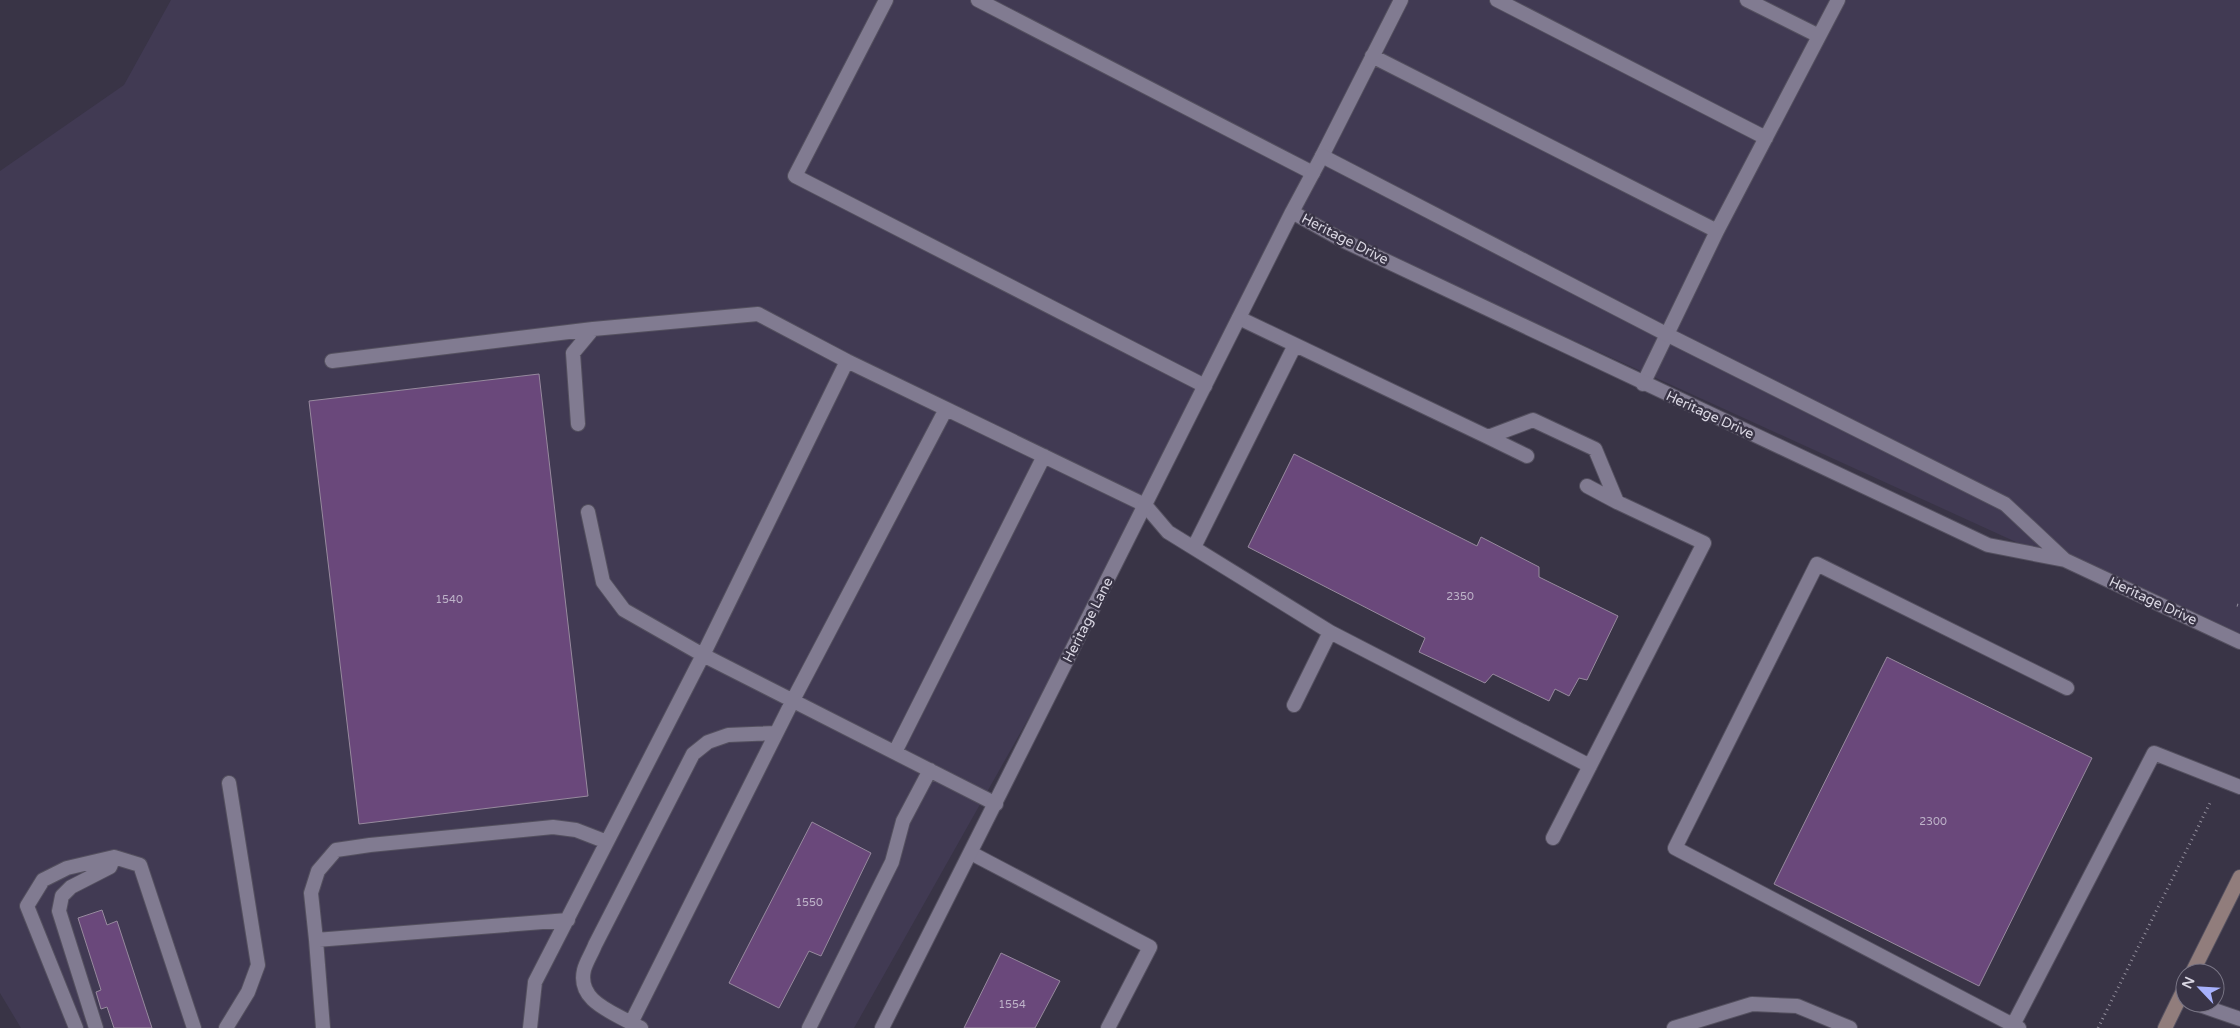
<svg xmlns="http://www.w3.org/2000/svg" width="2240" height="1028" font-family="'Varela Round',sans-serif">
<rect width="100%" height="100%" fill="#393446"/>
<path fill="#413a53" d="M171 0H2240V644L1292 212 1125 547 854 1028H21L0 993V171L124 85Z"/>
<path fill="#6a487b" stroke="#978a9e" d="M539 374 588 796 359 824 309 401Z
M1294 454 1477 546 1481 537 1539 567V577L1618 616 1587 680 1579 678 1569 696 1555 689 1549 701 1493 674 1485 683 1419 652 1425 638 1248 547Z
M1887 657 2092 758 1979 986 1774 884Z
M812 822 871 853 821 956 809 951 779 1008 729 983Z
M102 910 107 925 117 921 152 1028H114L107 1007 101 1009 96 992 101 990 78 918Z
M1001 953 1060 981 1035 1028H964Z"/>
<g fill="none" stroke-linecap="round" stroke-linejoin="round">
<defs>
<path id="service" d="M886 0 795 176 1205 386
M978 0 1313 173
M1497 0 1766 138
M1747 0 1819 36
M1372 56 1717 231
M1322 156 1401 0
M1239 318 1488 437 1533 420 1595 449 1617 502 1704 543 1553 838
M332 361 593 329
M1643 384 1717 231 1838 0
M578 424 573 353 593 329 758 314 847 361
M1488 437 1527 456
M1587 486 1617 502
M588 512 603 582 624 610 703 655 996 804
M1194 547 1295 345
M1330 632 1590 766
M895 752 1044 456
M971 853 1150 947 1108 1028
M316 940 311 893 318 871 336 850 370 845 553 827 576 830 607 842
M2194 1003 2240 1019
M631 1023C610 1011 577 1000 584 970 586 962 592 953 595 945L693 754 708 742 728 735 776 733
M2013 1025 1675 848 1817 564 2067 688
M76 1028 27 906 43 880 67 868 114 857 140 865 194 1028
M96 1028 59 911 62 896 71 887 110 867 114 857
M226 1028 248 992 258 965 229 783
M323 1028 316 940 568 920
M530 1028 535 982 703 655 847 361 1145 505 1168 532 1330 632 1294 705
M641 1028 631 1023 793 700 946 409
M809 1028 892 862 903 821 930 770
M1674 1028 1752 1004 1797 1006 1850 1028
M2019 1028 2013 1025 2154 753 2240 787"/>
<path id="minor" d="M1292 212 1342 240 1988 545 2065 560 2240 642
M882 1028 1292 212 1322 156 1668 335 2005 504 2065 560"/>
<path id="secondary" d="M2192 973 2240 877
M2165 1028 2185 987"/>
</defs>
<use href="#service" stroke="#54505f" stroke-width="16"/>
<use href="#minor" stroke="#54505f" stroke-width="16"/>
<use href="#secondary" stroke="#54505f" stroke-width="16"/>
<path stroke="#918d9b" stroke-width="3" stroke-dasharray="1 4" stroke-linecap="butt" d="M2237 605 2240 606
M2098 1028 2210 803"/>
<use href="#service" stroke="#817b91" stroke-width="14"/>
<use href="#minor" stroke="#817b91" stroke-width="14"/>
<use href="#secondary" stroke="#917d7c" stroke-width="14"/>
</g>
<g text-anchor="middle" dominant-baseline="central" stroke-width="5" stroke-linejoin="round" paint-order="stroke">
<g font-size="11" fill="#beb3c9">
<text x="1460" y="596">2350</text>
<text x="449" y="599">1540</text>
<text x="1933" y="821">2300</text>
<text x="809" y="902">1550</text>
<text x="1012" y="1004">1554</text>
</g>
<g font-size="14" fill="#dad7e3" stroke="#393446">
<text transform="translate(1345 239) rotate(27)">Heritage Drive</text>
<text transform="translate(1710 415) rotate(25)">Heritage Drive</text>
<text transform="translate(2153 601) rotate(25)">Heritage Drive</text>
<text transform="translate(1088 620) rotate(-63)">Heritage Lane</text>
</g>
</g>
<g transform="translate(2200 988) rotate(295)"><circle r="24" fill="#393446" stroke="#797585"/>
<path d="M0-4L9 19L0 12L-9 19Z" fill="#a7b1fc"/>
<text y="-8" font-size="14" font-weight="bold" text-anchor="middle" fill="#dad7e3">N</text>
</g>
</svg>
